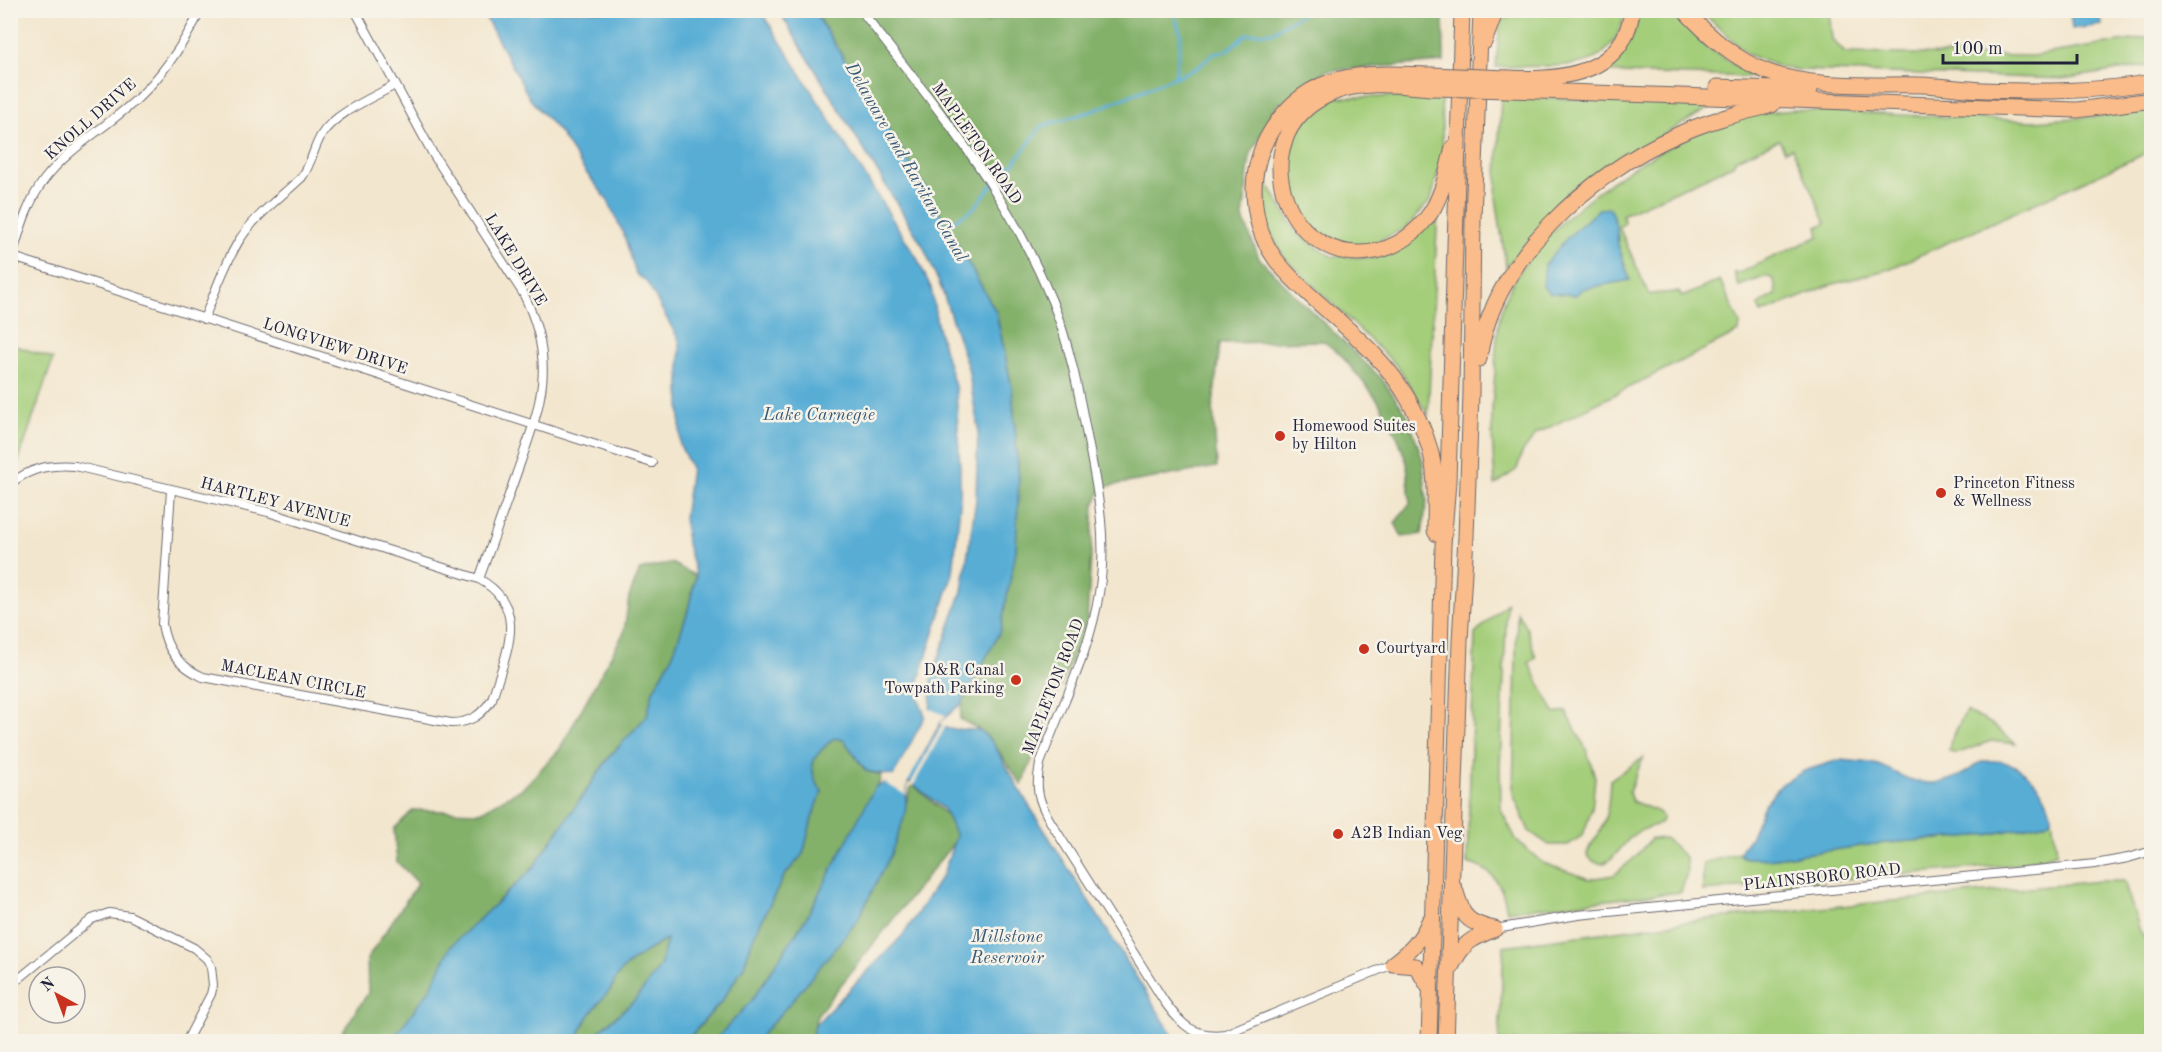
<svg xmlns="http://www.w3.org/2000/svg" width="2162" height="1052" font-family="'Old Standard TT',serif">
<rect width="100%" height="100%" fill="#f7f3e8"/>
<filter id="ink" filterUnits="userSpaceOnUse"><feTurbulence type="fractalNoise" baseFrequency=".0167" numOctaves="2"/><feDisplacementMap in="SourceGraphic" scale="12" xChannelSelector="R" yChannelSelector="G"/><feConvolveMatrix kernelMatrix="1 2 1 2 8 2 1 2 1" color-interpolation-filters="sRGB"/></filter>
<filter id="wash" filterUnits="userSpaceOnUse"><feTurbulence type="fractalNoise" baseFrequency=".008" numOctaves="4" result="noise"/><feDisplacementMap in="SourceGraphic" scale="24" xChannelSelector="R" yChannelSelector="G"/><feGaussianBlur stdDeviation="1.35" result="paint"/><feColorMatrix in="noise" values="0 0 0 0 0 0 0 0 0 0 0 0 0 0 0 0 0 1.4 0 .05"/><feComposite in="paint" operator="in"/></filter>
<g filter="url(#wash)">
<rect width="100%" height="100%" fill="#f3e6ce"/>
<path fill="#a4ce7a" stroke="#63785a" stroke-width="1.5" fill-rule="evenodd" d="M1671 10 1706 47 1753 77 1617 73 1602 70C1621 52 1638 39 1638 11Z
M982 11H1025L987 23Z
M1508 11H1625C1622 31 1610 54 1589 61 1568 68 1519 66 1496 67L1500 22 1509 17Z
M1701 11H1829L1832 39 1845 53 2032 56 2151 37V65L2063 79 1799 70 1780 67 1747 54Z
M1336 97H1441L1443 153 1431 200 1406 228 1360 250 1312 229 1290 200 1286 159 1300 125Z
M1501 98 1676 99 1711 107 1573 188 1506 267 1496 197Z
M1792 110 2034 121 2129 114 2151 110V151L1889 269 1830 285 1761 313 1758 305 1776 294 1774 280 1767 276 1739 286 1734 272 1739 273 1819 236 1817 227 1826 223 1792 148 1785 151 1779 140 1736 159 1733 165 1622 215 1625 223 1619 227 1649 295C1659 292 1668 294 1678 291L1682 297 1720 280 1740 324 1739 332 1536 434 1522 453 1517 469 1495 485C1494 465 1492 445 1492 425 1491 407 1494 389 1495 371 1496 353 1496 334 1500 316 1520 229 1660 138 1742 117 1758 113 1776 112 1792 110ZM1599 209 1617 228 1618 245 1630 280 1582 289 1545 264 1567 238Z
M1265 179 1297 234 1331 256 1375 258 1408 246 1438 208 1428 415 1399 368 1284 257 1264 220Z
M11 344 53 359 16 468 11 473Z
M1507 603 1500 767 1501 810 1517 841 1543 863 1589 879 1614 875 1633 859 1651 839 1665 838 1686 858 1687 873 1681 892 1507 911C1503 885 1494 869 1467 863L1475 634Z
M1517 612 1527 629 1536 657 1529 663 1555 714 1566 711 1587 751 1595 777 1592 809 1583 835 1568 845H1549L1529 831 1513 794Z
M1966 711 1990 723 2016 744 1991 741 1956 754 1949 751 1951 740Z
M1643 758 1629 792 1632 801 1659 812 1663 818 1659 824C1650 827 1642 829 1633 835 1619 846 1606 879 1587 855 1588 846 1594 842 1598 835 1608 818 1609 799 1610 780Z
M2052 818 2057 852 2042 858 2012 865 1703 891V863L1739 853 1745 859 1756 857 1768 859 1875 844 1987 835 2047 823Z
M2100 881H2124L2140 931 2151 948V1041H1499L1504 946 1707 919Z"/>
<path fill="#83b16a" stroke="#526a52" stroke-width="1.5" d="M1025 10 1443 11 1444 62 1326 71 1277 106 1250 155 1243 218 1259 258 1301 301 1382 379 1408 416 1422 458 1427 501 1422 534 1402 537 1395 523 1410 503 1407 463 1397 436 1377 399 1340 354 1323 341 1220 343 1213 406 1217 467 1103 487 1094 505 1087 620 1022 785 993 743 980 730 960 719 962 703 970 687 1019 481 1012 388 996 312 925 187 814 11H982L987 22Z
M671 563 696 576 687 614 672 657 653 691 647 716 610 756 533 868 451 946 430 990 391 1041 336 1042 368 993 367 959 418 883 397 862 394 829 413 810 480 812 523 788 559 750 624 632 629 597 640 570Z
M834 738 844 740 866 771 881 775 877 790 905 806 912 784 957 824 956 840 817 1015 811 1041 686 1042 721 1002 744 966 753 938 784 876 803 854 812 818 822 792C804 765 813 757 834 738Z
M668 939 660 967 635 1000 598 1032 594 1041 577 1042C583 1020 595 1007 610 990 614 986 614 979 618 974 632 958 651 949 668 939Z"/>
<path fill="#59add5" stroke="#3e6888" stroke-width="1.5" d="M2079 10 2100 11 2102 25 2072 29 2070 12Z
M482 11H761L917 258 931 288 937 324 956 390 960 468V504L953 573 917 686V694L925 716 894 776 866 771 844 740 834 738C813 757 804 765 822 792L812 818 803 854 784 876 753 938 744 966 721 1002 686 1041H594L598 1032 635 1000 660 967 667 939C650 949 631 959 618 975 614 979 614 986 609 991 595 1007 583 1021 577 1041H391L430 989 451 946 533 868 610 756 647 716 653 691 672 657 687 614 696 576 687 544 684 518 691 468 680 445V342L646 281 636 274 624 235 607 199 585 171 559 132 530 99Z
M779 11H814L925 187 996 312 1012 388 1019 481 1016 551 1000 631 962 703 940 722 920 760 940 724 948 729 980 730 993 743 1028 804 1172 1034 1165 1042 811 1041 815 1025 904 934 943 874 956 836 944 809 909 781 907 785 905 815 891 854 857 921 792 1001 756 1041 713 1042 752 1000 806 918 875 787 897 778 930 717 932 677 962 591 976 500 978 428 968 368 942 290 923 246Z
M1610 208 1617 228 1618 245 1630 280 1582 289 1576 295 1550 293 1543 287 1545 264 1567 238 1599 209Z
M1839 760C1851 761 1864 761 1875 764 1894 770 1910 784 1931 783 1942 783 1957 778 1966 772 1972 769 1976 764 1982 762 2017 754 2046 786 2052 818L2047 823 1987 835 1875 844 1768 859C1758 857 1744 861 1739 853L1750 838 1765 803 1782 784 1804 771Z"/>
<path fill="#f3e6ce" d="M930 709 947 716 940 722 907 784 906 795 885 783V780L888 778H885L894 776 926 716V710L927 713V710Z
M943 723 946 725 913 786 910 785Z"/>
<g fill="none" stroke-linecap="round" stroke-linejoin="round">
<path stroke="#59add5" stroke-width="3" d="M1173 10 1181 35 1175 76
M943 228 974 208 1001 174 1014 163 1042 126 1093 111 1199 67 1213 53 1226 51 1247 34 1272 32 1308 10"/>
</g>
</g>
<g filter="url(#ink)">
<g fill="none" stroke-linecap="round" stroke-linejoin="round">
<defs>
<path id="street" d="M355 10 433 154 523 293C558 363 541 405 516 475 504 509 492 544 479 579
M861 10C907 71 958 131 998 196 1019 229 1037 265 1052 301 1070 345 1079 394 1088 441 1098 492 1108 541 1099 593 1090 654 1060 707 1040 764 1035 788 1038 800 1050 821L1164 1001C1181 1025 1194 1038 1225 1034L1393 964
M10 256 652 463
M12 256C20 230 27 203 44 180 68 148 107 127 137 99 164 74 184 43 201 10
M204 319C215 292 225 263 240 239 256 215 282 196 302 177 312 163 313 148 322 134 335 113 374 97 395 85
M10 484C30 468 50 464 75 466L268 512 479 579C531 608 505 655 492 699 482 715 470 723 451 723L203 677C179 666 166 650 162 624L171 490
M1495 929 1578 915 2095 864 2128 858 2152 851
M10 986 92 919 109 913 130 916 194 948 207 959 211 967 213 985 211 994 186 1042"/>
<path id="highway" d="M1684 10C1709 36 1734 59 1768 72 1813 89 1872 84 1921 85 1942 86 1963 89 1984 90 2040 92 2096 92 2152 82
M1484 42 1496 10
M1431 75C1368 73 1311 68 1273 128 1261 146 1255 167 1254 188 1254 212 1260 237 1274 257 1284 272 1298 284 1312 297 1346 328 1385 358 1408 399 1420 420 1432 447 1434 472 1436 491 1435 511 1435 531L1437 534
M1509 78C1561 81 1625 74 1632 10
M1529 79 1555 82
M1717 87 1810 90
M1431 88C1397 85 1360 80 1328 95 1235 138 1290 281 1387 248 1406 241 1424 225 1434 207 1444 189 1448 167 1453 147
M1509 90 2077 110 2152 100
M1479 359C1492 260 1589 174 1677 135 1707 121 1740 113 1772 105
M1455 889C1463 916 1465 923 1495 929
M1393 964C1409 952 1422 940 1429 921
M1393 964 1416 966 1430 989
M1450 969C1464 942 1467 941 1495 929
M1429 1042 1443 545 1448 482 1462 10
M1446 1042 1460 641 1466 537 1471 394 1473 218 1481 10"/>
</defs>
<use href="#street" stroke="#6b676e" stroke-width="10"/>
<use href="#highway" stroke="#6b676e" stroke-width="17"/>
<use href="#street" stroke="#fff" stroke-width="8"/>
<use href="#highway" stroke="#f9bc8a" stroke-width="15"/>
<defs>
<path id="highway-bridge" d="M1431 75 1509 78
M1431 88 1509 90"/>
</defs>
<use href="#highway-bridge" stroke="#6b676e" stroke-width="17" stroke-linecap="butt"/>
<use href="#highway-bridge" stroke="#f9bc8a" stroke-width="15"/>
</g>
</g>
<g fill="#c8321e" stroke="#f7f3e8" stroke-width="2">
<circle cx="1280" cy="436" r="6"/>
<circle cx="1941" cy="493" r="6"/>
<circle cx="1364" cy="649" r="6"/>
<circle cx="1016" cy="680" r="6"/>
<circle cx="1338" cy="834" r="6"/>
</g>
<g text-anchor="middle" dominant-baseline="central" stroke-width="5" stroke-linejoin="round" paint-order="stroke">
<g font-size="16" fill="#22223b" stroke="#f7f3e8">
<text transform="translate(91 120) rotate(-41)">KNOLL DRIVE</text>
<text transform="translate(976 144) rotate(55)">MAPLETON ROAD</text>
<text transform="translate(515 260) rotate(59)">LAKE DRIVE</text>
<text transform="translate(335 347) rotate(18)">LONGVIEW DRIVE</text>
<text transform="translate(275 503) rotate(15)">HARTLEY AVENUE</text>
<text transform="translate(293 680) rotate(11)">MACLEAN CIRCLE</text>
<text transform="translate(1054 687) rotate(-69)">MAPLETON ROAD</text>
<text transform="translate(1822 878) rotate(-6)">PLAINSBORO ROAD</text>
</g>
<g font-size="16" fill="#22223b" stroke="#f7f3e8" text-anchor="start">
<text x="1292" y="427">Homewood Suites<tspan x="1292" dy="18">by Hilton</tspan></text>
<text x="1953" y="484">Princeton Fitness<tspan x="1953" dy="18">&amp; Wellness</tspan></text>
<text x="1376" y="649">Courtyard</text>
<text x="1004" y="671" text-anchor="end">D&amp;R Canal<tspan x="1004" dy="18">Towpath Parking</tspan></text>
<text x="1350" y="834">A2B Indian Veg</text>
</g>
<g font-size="18" font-style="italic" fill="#385a79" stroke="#f7f3e8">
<text transform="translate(906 162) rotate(60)">Delaware and Raritan Canal</text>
<text x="819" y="415">Lake Carnegie</text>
<text x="1007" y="937">Millstone<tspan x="1007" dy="21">Reservoir</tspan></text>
</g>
</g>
<rect width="2162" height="1052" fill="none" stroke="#f7f3e8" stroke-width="36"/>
<g transform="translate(57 995) rotate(319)"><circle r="28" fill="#f7f3e8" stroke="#a29fa3" stroke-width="1.5"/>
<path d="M0-4.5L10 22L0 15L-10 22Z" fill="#c8321e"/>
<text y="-9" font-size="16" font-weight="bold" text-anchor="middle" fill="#22223b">N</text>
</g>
<path d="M1943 54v9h134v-9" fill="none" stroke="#22223b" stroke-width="3"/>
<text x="1952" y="54" font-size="18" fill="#22223b" stroke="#f7f3e8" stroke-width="4.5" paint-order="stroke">100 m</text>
</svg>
